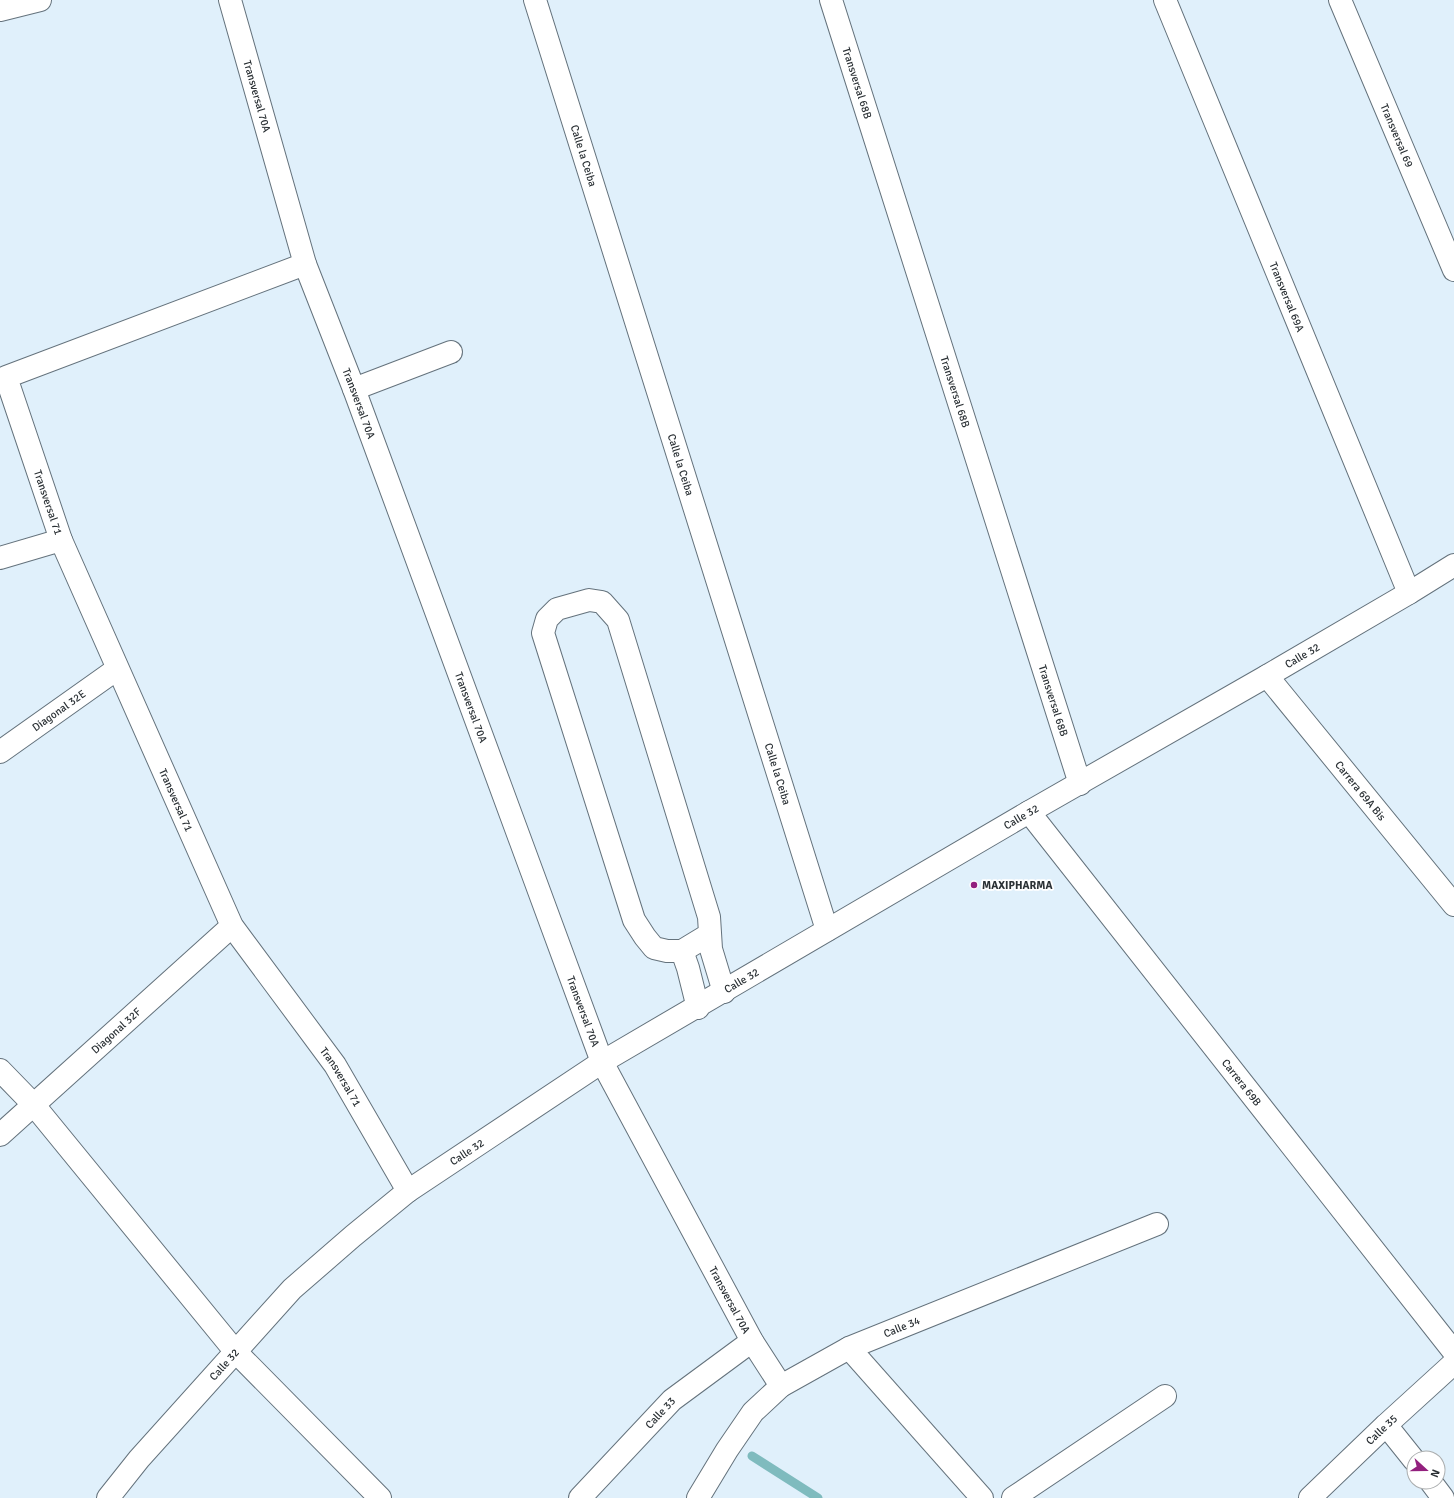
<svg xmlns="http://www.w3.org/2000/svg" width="1454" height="1498" font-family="Signika,sans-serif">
<rect width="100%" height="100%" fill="#e0f0fb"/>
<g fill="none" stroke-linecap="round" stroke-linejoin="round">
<path stroke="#7fbbbe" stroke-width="9" d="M752 1456 818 1498"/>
<defs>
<g id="minor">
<path id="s1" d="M230 0 305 264 354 389 602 1062 752 1341 781 1386"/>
<path id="s2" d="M535 0 827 930"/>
<path id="s3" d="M831 0 1080 784"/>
<path id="s4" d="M1165 0 1409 593"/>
<path id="s5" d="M1340 0 1454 270"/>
<path d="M0 10 40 0"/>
<path id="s6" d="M305 264 6 377 61 540 232 926 335 1065 408 1191"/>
<path d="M354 389 451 352"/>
<path d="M0 558 61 540"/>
<path id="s7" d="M1267 676 1454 905"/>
<path id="s8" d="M0 752 117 669"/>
<path id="s9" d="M1029 812 1454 1352"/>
<path d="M710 934 682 951H667L654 948 645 937 634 920 543 633 547 619 557 609 589 600 602 602 618 620 709 917 711 949 724 992"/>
<path d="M682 951 688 968 698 1008"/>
<path d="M0 1070 33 1104 235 1351 380 1498"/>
<path id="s10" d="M0 1135 232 926"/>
<path d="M849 1348 982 1498"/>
<path d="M1386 1425 1414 1460"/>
<path d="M1431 1482 1443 1498"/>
<path id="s11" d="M108 1498 139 1459 292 1289 353 1236 408 1191 602 1062 1029 812 1267 676 1409 593 1454 565"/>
<path id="s12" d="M580 1498 672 1400 752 1341"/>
<path id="s13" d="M698 1498 727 1450 753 1412 781 1386 849 1348 1157 1224"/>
<path d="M1013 1498 1165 1396"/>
<path id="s14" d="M1310 1498 1386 1425 1454 1363"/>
</g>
</defs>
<use href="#minor" stroke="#64727c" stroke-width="24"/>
<use href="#minor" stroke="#fff" stroke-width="22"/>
</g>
<circle fill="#93207e" stroke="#fff" stroke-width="1.5" cx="974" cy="885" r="4"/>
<g text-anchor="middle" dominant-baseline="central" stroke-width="3.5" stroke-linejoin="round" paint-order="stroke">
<g font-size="11" fill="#2b3135" stroke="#fff">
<text stroke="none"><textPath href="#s3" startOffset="87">Transversal 68B</textPath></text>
<text stroke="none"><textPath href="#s1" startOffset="100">Transversal 70A</textPath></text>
<text stroke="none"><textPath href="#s5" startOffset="147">Transversal 69</textPath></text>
<text stroke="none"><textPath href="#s2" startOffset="163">Calle la Ceiba</textPath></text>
<text stroke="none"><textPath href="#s4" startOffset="321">Transversal 69A</textPath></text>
<text stroke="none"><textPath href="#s3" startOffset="411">Transversal 68B</textPath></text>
<text stroke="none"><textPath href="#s1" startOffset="424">Transversal 70A</textPath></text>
<text stroke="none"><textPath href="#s2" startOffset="487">Calle la Ceiba</textPath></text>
<text stroke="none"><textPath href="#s6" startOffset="452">Transversal 71</textPath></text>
<text stroke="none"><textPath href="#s11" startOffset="1473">Calle 32</textPath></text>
<text stroke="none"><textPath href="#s3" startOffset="735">Transversal 68B</textPath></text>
<text stroke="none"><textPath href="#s1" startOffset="748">Transversal 70A</textPath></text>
<text stroke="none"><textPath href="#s8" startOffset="72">Diagonal 32E</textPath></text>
<text stroke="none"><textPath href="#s2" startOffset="811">Calle la Ceiba</textPath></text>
<text stroke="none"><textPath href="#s7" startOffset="148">Carrera 69A Bis</textPath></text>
<text stroke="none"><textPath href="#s6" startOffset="776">Transversal 71</textPath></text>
<text stroke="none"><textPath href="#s11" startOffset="1149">Calle 32</textPath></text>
<text stroke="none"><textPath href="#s11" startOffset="825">Calle 32</textPath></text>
<text stroke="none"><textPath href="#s1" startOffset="1072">Transversal 70A</textPath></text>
<text stroke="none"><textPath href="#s10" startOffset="156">Diagonal 32F</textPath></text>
<text stroke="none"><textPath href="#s6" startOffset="1100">Transversal 71</textPath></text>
<text stroke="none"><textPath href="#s9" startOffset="344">Carrera 69B</textPath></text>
<text stroke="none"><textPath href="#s11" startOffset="501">Calle 32</textPath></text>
<text stroke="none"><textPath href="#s1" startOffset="1396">Transversal 70A</textPath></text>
<text stroke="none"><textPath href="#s13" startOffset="275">Calle 34</textPath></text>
<text stroke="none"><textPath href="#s11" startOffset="177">Calle 32</textPath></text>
<text stroke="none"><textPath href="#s12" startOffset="117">Calle 33</textPath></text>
<text stroke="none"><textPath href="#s14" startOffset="99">Calle 35</textPath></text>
</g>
<g font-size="11" font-weight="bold" fill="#2b3135" stroke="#fff" text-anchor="start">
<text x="982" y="885">MAXIPHARMA</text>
</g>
</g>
<g transform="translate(1426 1470) rotate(111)"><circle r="19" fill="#ffffff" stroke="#aaadae"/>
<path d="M0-3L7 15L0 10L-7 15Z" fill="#93207e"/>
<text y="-6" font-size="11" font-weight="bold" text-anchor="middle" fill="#2b3135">N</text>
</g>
</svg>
